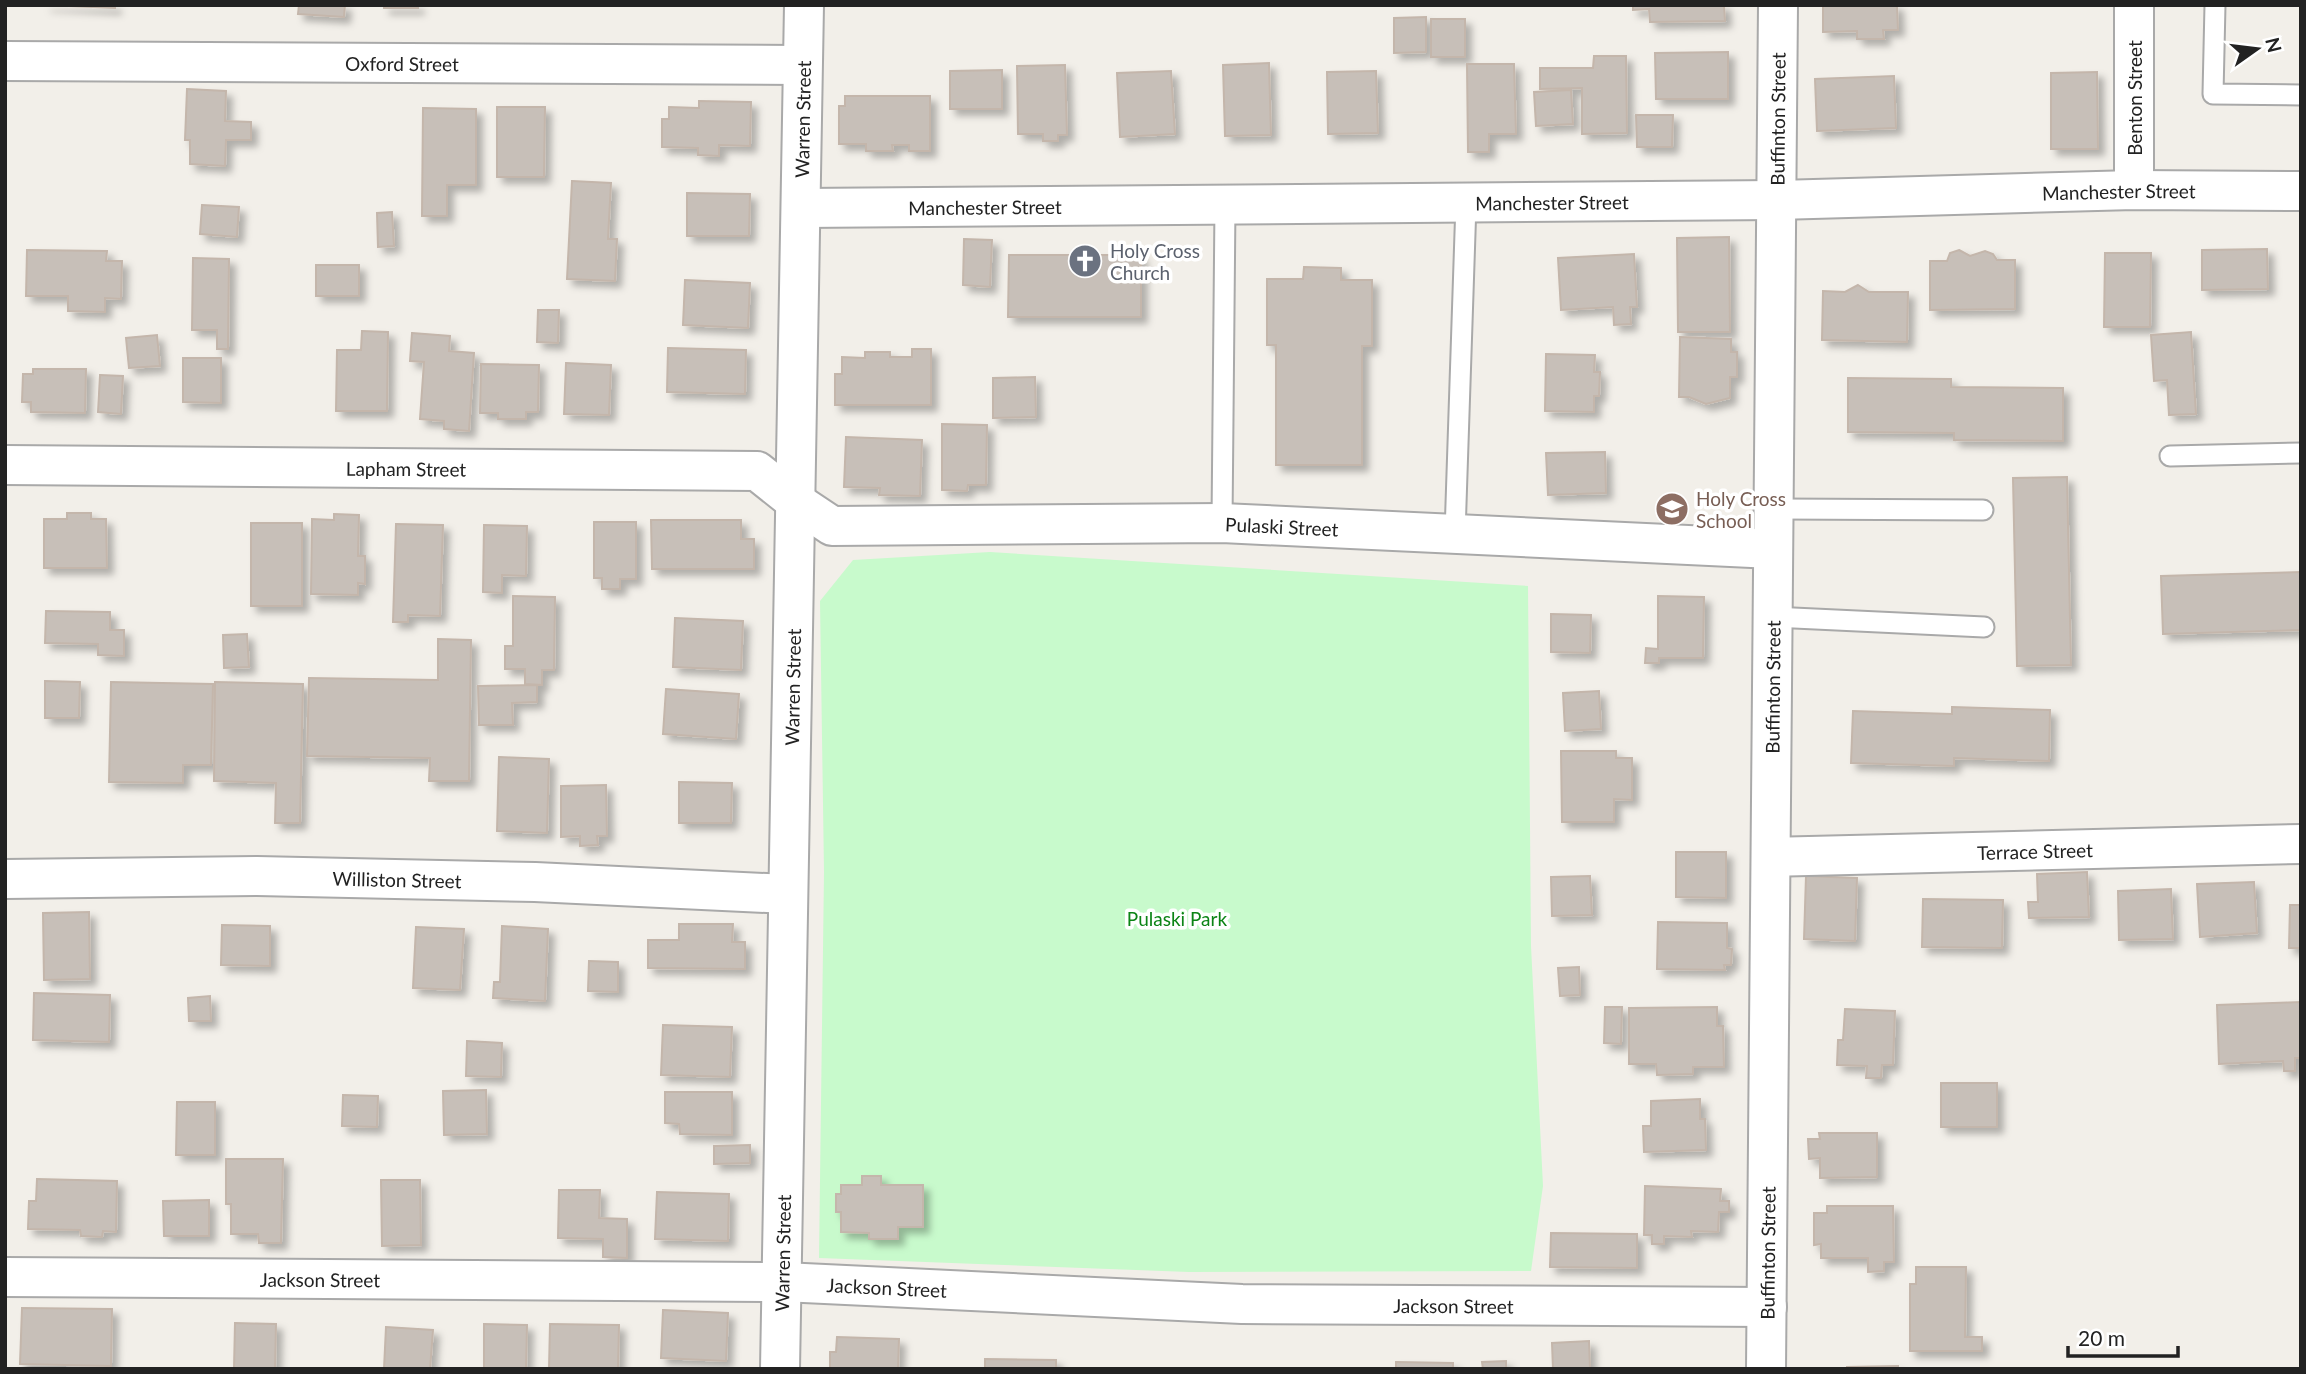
<svg xmlns="http://www.w3.org/2000/svg" width="2306" height="1374" font-family="Lato,sans-serif">
<defs>
<filter id="shadow"><feDropShadow dx="6" dy="6" stdDeviation="3.5" flood-color="#0004"/></filter>
</defs>
<rect width="100%" height="100%" fill="#f2efe9"/>
<path fill="#c8facc" d="M990 552 1528 586 1531 946 1543 1186 1531 1271 1189 1272 819 1258 824 872 820 601 853 560Z"/>
<path fill="#c7bfb8" stroke="#c4b6ab" stroke-width="2" filter="url(#shadow)" d="M44 5H115V8Z
M299 5H345L344 17 298 14Z
M384 5H418V8H384Z
M1633 5H1724L1725 21 1650 22 1649 9 1633 10Z
M1823 5H1897L1898 30H1883L1884 39H1857V31L1823 32Z
M1426 17V52L1394 53V18Z
M1431 19H1465V57H1431Z
M1728 52V99H1656L1655 53Z
M1594 56H1626L1627 133 1582 134V88L1540 89V68H1593Z
M1269 63 1271 135 1225 136 1223 65Z
M1467 64H1514L1516 134H1489V152H1468Z
M1065 65 1067 135H1058V141H1043V134H1018L1017 66Z
M1002 70V109H950V71Z
M1171 71 1175 134 1120 137 1117 73Z
M1376 71 1378 133 1328 134 1327 72Z
M2097 72 2098 149H2051V73Z
M1894 76 1896 128 1817 131 1815 79Z
M187 89 226 91 225 121 251 122V140H226L225 166 190 164V140H185Z
M1571 90 1573 124 1536 126 1534 92Z
M845 96H930V151H909V145H892L893 151H866V144H839V106H845Z
M699 101 751 102 750 146 719 145V156L698 155V148L662 147V119H669V107L699 108Z
M497 107H545L544 177H497Z
M423 108 476 109V185H447V216H422Z
M1636 115H1673L1672 147H1637Z
M572 181 611 183 608 239H617L615 281 567 279Z
M687 193 750 194 749 236H687Z
M202 205 239 207 237 237 200 234Z
M392 212 394 246 378 247 377 213Z
M1729 237 1730 332H1678L1677 238Z
M964 239 992 240 990 287 963 285Z
M2267 249 2268 289 2202 290V250Z
M27 250 107 251 106 261H122L121 299 105 298V312L68 311V296H26Z
M1959 250 1970 256 1985 251 1993 254 1997 260H2015V309L1930 310V261H1947L1950 253Z
M2105 253H2151L2150 327H2104Z
M1634 254 1637 307H1630L1631 324 1614 325 1613 307 1561 310 1558 258Z
M1009 255H1141V317H1008Z
M193 258 229 259 228 349H217V330H192Z
M316 265H359V296H316Z
M1304 267 1341 268V280H1372V346H1362V465H1276V345H1267V279H1303Z
M685 280 750 283 748 328 683 325Z
M1858 285 1869 292H1908L1907 342 1822 340 1823 291 1845 292Z
M538 310H559L558 343 537 342Z
M362 331 388 332 387 411H336L337 350H361Z
M2191 332 2196 414 2169 415 2167 380 2154 381 2151 335Z
M412 333 450 336 449 351 474 353 469 431 444 429V421L420 419 424 362 410 361Z
M157 335 160 366 129 368 126 338Z
M1680 337 1731 339V352H1737V377H1730V398L1706 404 1689 397H1679Z
M668 348 746 350 745 394 667 392Z
M912 349H931V405H835V374H842V357L865 358V352H890V357H912Z
M1546 354 1595 355 1594 372H1600L1599 396H1594V412L1545 411Z
M183 358H221V403L183 402Z
M566 363 611 365 609 415 564 414Z
M481 364 539 365 538 412H526V419H498V413H480Z
M33 369H86L85 413 31 412V402H22L23 374H33Z
M100 375 123 376 121 414 98 412Z
M1035 377 1036 417 993 418V378Z
M1848 378 1951 379V387L2063 388V441L1954 440V433L1848 432Z
M942 424 987 425 986 485H968L967 491 942 490Z
M846 437 922 440 920 496 879 495 880 488 844 487Z
M1605 452 1606 493 1548 495 1546 453Z
M2067 477 2071 665 2017 666 2013 478Z
M67 513H91V519H106L107 568H44V519H67Z
M334 514 359 515 358 556H365V584L358 583V595L311 594 312 519 334 520Z
M651 520H741V539H754V569H652Z
M594 522H636V579H620V589H602V578H594Z
M251 523H302V606H251Z
M396 524 443 525 440 616 408 615V622H393Z
M484 525 527 526 526 576 502 575V593L483 592Z
M2301 572V630L2163 634 2161 576Z
M513 596 555 597 554 670H542V685L525 684V669H505V646H513Z
M1658 596 1704 597 1703 658H1659V663H1645L1646 648 1658 649Z
M46 611 110 612V630H124V656L98 655V644L45 643Z
M1551 614 1591 615 1590 653 1551 652Z
M675 618 743 621 741 670 673 667Z
M247 634 249 667 224 668 223 635Z
M438 639 471 640 469 781H429L430 758 307 756 309 678 438 680Z
M45 681 80 682 79 718H45Z
M111 682 213 684 211 765H183V783L109 782Z
M215 682 303 684 300 823H275L276 783 214 781Z
M537 685V702L512 703 513 725H479L478 686Z
M666 689 739 694 736 739 663 734Z
M1599 691 1601 729 1565 731 1563 693Z
M1952 707 2050 710 2049 761 1954 758V766L1851 763 1853 711 1952 714Z
M1561 751H1616V758H1632V800L1614 799V822H1562Z
M499 757 549 759 547 833 497 831Z
M679 782 732 783 731 823H679Z
M606 785 607 836H597L598 845 580 846V836L561 837V786Z
M1676 852H1726V898L1676 897Z
M2087 872 2089 917 2029 918 2028 902H2038L2037 874Z
M1590 876 1592 915 1552 916 1551 877Z
M1806 876 1857 878 1855 941 1804 939Z
M2254 882 2257 933 2200 937 2197 884Z
M2171 889 2173 939 2119 940 2118 891Z
M1923 899 2003 900 2002 948 1922 947Z
M2290 905H2301V948H2289Z
M89 912 90 979 44 980 43 913Z
M1658 922 1727 923V948L1732 949 1731 965H1724L1725 970 1657 969Z
M679 924H733L732 942H745V969L648 968V940H679Z
M222 925 270 926V966L221 965Z
M502 926 548 929 545 1001 493 998 494 982H500Z
M416 927 464 929 460 990 413 988Z
M589 961 618 962V992L588 991Z
M1579 967 1580 995 1560 996 1558 968Z
M34 993 110 995 109 1042 33 1040Z
M210 996 211 1021H189L188 998Z
M2301 1002V1058H2295V1071H2284L2283 1061 2219 1064 2217 1005Z
M1605 1007H1622L1621 1044 1604 1043Z
M1717 1007V1026H1723L1724 1067H1693V1074L1657 1075 1656 1064H1629V1008Z
M1845 1009 1895 1011 1893 1065H1882L1881 1078H1866L1867 1066 1837 1065 1838 1040H1843Z
M663 1025 732 1027 730 1077 661 1075Z
M467 1041 502 1043 501 1077 466 1076Z
M1941 1083H1997V1127H1941Z
M486 1090 487 1134 444 1135 443 1091Z
M665 1092H732V1135L680 1134 679 1124 665 1123Z
M343 1095 378 1096 377 1127 342 1126Z
M1700 1099V1119H1705L1706 1150 1644 1152 1643 1126H1651V1101Z
M177 1102H215V1155H176Z
M1819 1133H1877V1177L1820 1178V1158L1809 1159 1808 1139H1820Z
M750 1145V1163L714 1164V1146Z
M226 1159H283L281 1243H259L258 1234H231V1204H226Z
M862 1176H881V1185H923V1227H898V1239H869V1233L841 1232V1212H836V1194H841V1185H862Z
M37 1179 117 1181 116 1232 103 1231 102 1237 81 1236 80 1230 28 1229 29 1201H36Z
M381 1180H420L421 1245 382 1246Z
M1645 1186 1721 1189 1720 1201H1729V1212H1719L1718 1232 1691 1231 1692 1237 1664 1236V1244H1652V1235H1644Z
M559 1190H600L599 1218 627 1219V1258L603 1257V1239L558 1238Z
M657 1192 729 1194 728 1241 655 1239Z
M209 1200V1236H164L163 1201Z
M1827 1206H1893L1894 1262H1884V1271L1868 1272V1258H1821V1244L1814 1245V1213H1827Z
M1551 1233 1637 1234V1268L1550 1267Z
M1916 1267H1966L1965 1337H1982V1351H1910V1284H1916Z
M22 1308 112 1309 111 1366 20 1364Z
M663 1310 728 1313 726 1361 661 1358Z
M235 1323 276 1324 275 1369H234Z
M484 1324 527 1325 526 1369H484Z
M550 1324 619 1325 618 1369H549Z
M386 1327 433 1330 430 1369H384Z
M837 1337 899 1339 898 1369H830V1352H836Z
M1589 1341 1590 1369H1553L1552 1343Z
M985 1359 1056 1360V1369H985Z
M1506 1361V1369H1483L1482 1362Z
M1396 1362 1453 1363V1369H1396Z
M1898 1366V1369H1847V1367Z"/>
<g fill="none" stroke-linecap="round" stroke-linejoin="round">
<defs>
<path id="service" d="M2215 5 2213 94 2301 95
M2170 456 2301 453
M1774 509 1983 510
M1222 523 1225 205
M1455 534 1466 203
M1773 617 1984 627"/>
<g id="minor">
<path d="M2134 5V190"/>
<path id="s1" d="M5 61 801 65"/>
<path id="s2" d="M803 208 1777 200 2134 190 2301 191"/>
<path id="s3" d="M5 465 757 471 796 502 832 526 1222 523 1773 549"/>
<path id="s4" d="M1771 857 2301 844"/>
<path id="s5" d="M5 879 257 876 535 882 787 894"/>
<path id="s6" d="M5 1277 783 1282 1242 1304 1767 1307"/>
<path id="s7" d="M1766 1369 1778 5"/>
</g>
<g id="tertiary">
<path id="s8" d="M780 1369 804 5"/>
</g>
</defs>
<use href="#service" stroke="#a9a9a9" stroke-width="23"/>
<use href="#minor" stroke="#a9a9a9" stroke-width="42"/>
<use href="#tertiary" stroke="#a9a9a9" stroke-width="42"/>
<use href="#service" stroke="#fff" stroke-width="19"/>
<use href="#minor" stroke="#fff" stroke-width="38"/>
<use href="#tertiary" stroke="#fff" stroke-width="38"/>
</g>
<defs>
<symbol id="church-disc" viewBox="-11 -11 22 22"><circle r="9.5" fill="#6b7280" stroke="#fff"/><path d="M-1.2-6h2.4v3.5h3.3v2.4h-3.3V6h-2.4V-.1h-3.3v-2.4h3.3Z" fill="#fff"/></symbol>
<symbol id="school-disc" viewBox="-11 -11 22 22"><circle r="9.5" fill="#8d6e63" stroke="#fff"/><path d="M0-5L7-2L0 1L-7-2ZM-4 1L0 2.5L4 1V4Q0 6-4 4Z" fill="#fff"/></symbol>
</defs>
<g fill-rule="evenodd">
<use href="#church-disc" x="1066" y="242" width="38" height="38"/>
<use href="#school-disc" x="1653" y="490" width="38" height="38"/>
</g>
<g text-anchor="middle" dominant-baseline="central" stroke-width="7" stroke-linejoin="round" paint-order="stroke">
<g font-size="19" fill="#222" stroke="#fff">
<text stroke="none"><textPath href="#s1" startOffset="397">Oxford Street</textPath></text>
<text transform="translate(2134 98) rotate(-90)">Benton Street</text>
<text stroke="none"><textPath href="#s8" startOffset="1250">Warren Street</textPath></text>
<text stroke="none"><textPath href="#s7" startOffset="1250">Buffinton Street</textPath></text>
<text stroke="none"><textPath href="#s2" startOffset="1316">Manchester Street</textPath></text>
<text stroke="none"><textPath href="#s2" startOffset="749">Manchester Street</textPath></text>
<text stroke="none"><textPath href="#s2" startOffset="182">Manchester Street</textPath></text>
<text stroke="none"><textPath href="#s3" startOffset="401">Lapham Street</textPath></text>
<text stroke="none"><textPath href="#s3" startOffset="1295">Pulaski Street</textPath></text>
<text stroke="none"><textPath href="#s8" startOffset="682">Warren Street</textPath></text>
<text stroke="none"><textPath href="#s7" startOffset="682">Buffinton Street</textPath></text>
<text stroke="none"><textPath href="#s4" startOffset="264">Terrace Street</textPath></text>
<text stroke="none"><textPath href="#s5" startOffset="392">Williston Street</textPath></text>
<text stroke="none"><textPath href="#s8" startOffset="116">Warren Street</textPath></text>
<text stroke="none"><textPath href="#s7" startOffset="116">Buffinton Street</textPath></text>
<text stroke="none"><textPath href="#s6" startOffset="315">Jackson Street</textPath></text>
<text stroke="none"><textPath href="#s6" startOffset="882">Jackson Street</textPath></text>
<text stroke="none"><textPath href="#s6" startOffset="1449">Jackson Street</textPath></text>
</g>
<g font-size="19" fill="#5b616d" stroke="#fff" text-anchor="start">
<text x="1110" y="250">Holy Cross<tspan x="1110" dy="22">Church</tspan></text>
</g>
<g font-size="19" fill="#785e54" stroke="#fff" text-anchor="start">
<text x="1696" y="498">Holy Cross<tspan x="1696" dy="22">School</tspan></text>
</g>
<g font-size="19" fill="#0c8416" stroke="#fff">
<text x="1177" y="918">Pulaski Park</text>
</g>
</g>
<rect width="2306" height="1374" fill="none" stroke="#222222" stroke-width="14"/>
<g transform="translate(2257 49) rotate(76)" stroke="#ffffff" stroke-width="5" paint-order="stroke">
<path d="M0-5L12 26L0 18L-12 26Z" fill="#222222"/>
<text y="-10" font-size="19" font-weight="bold" text-anchor="middle" fill="#222222">N</text>
</g>
<path d="M2068 1346v10h110v-10" fill="none" stroke="#222222" stroke-width="3.5"/>
<text x="2078" y="1346" font-size="21" fill="#222222" stroke="#ffffff" stroke-width="5" paint-order="stroke">20 m</text>
</svg>
